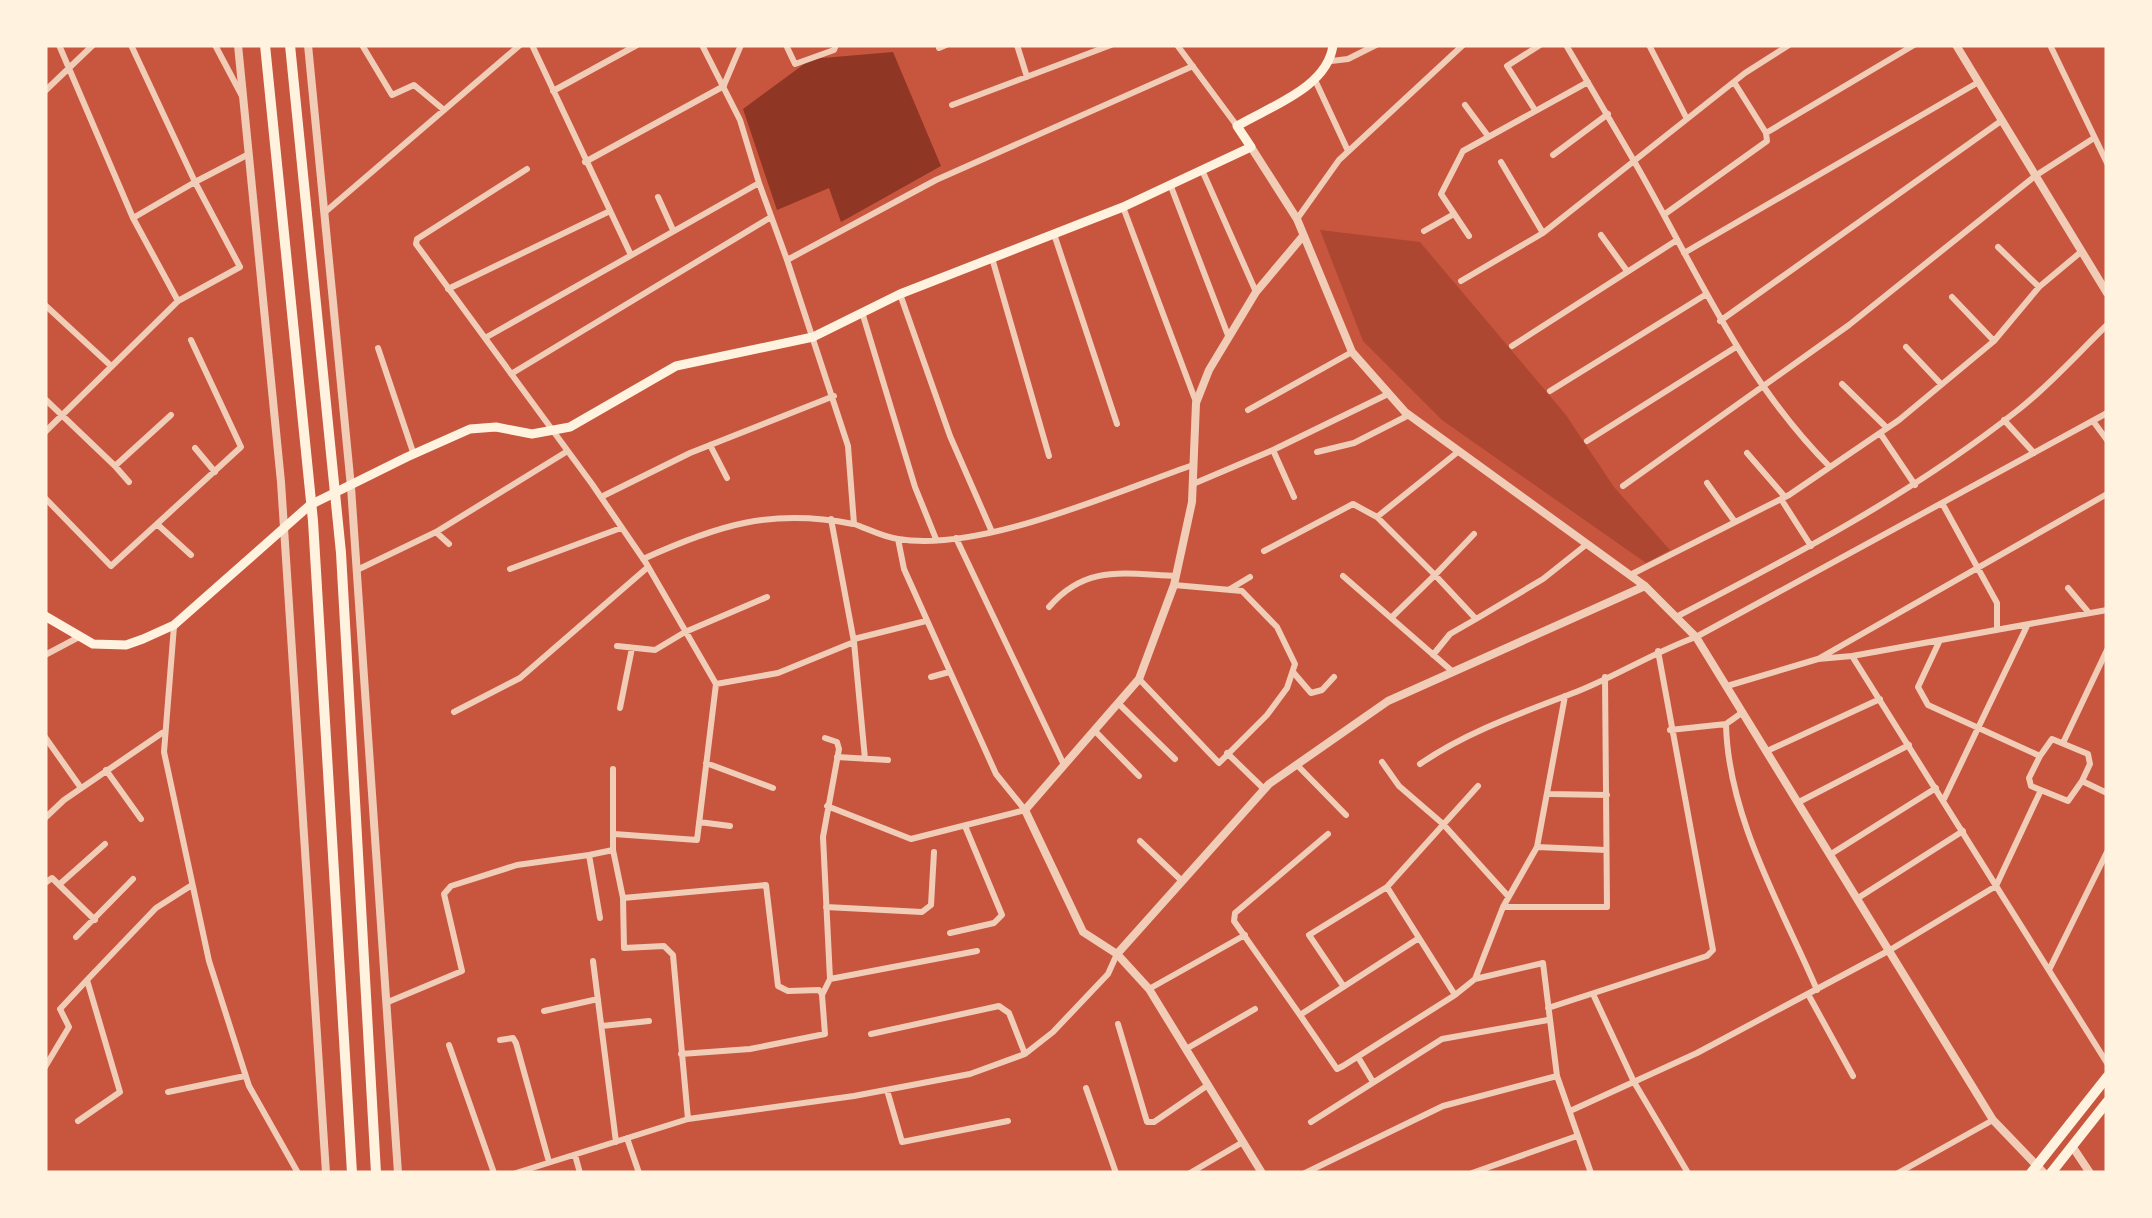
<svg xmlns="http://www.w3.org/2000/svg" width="2152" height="1218" font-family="'Public Sans',sans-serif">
<rect width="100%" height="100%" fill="#c8553d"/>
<path fill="#ae4732" d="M1320 230 1420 242 1566 415 1614 487 1670 550 1646 563 1442 420 1363 341Z"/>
<path fill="#8f3625" d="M893 52 941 166 841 222 829 188 777 210 743 109 811 59Z"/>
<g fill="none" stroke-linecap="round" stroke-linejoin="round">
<path stroke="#f1ccb7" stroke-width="6" d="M59 45 133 218 178 301 240 267 195 182 133 218
M131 45 195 182 247 155
M215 45 242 96
M362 45 392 95 414 85 444 110
M532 45 630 253
M786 45 795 64 834 50 836 45
M1017 45 1027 77
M1177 45 1237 126
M1649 45 1687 119
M1789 45 1745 73 1634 161C1695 267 1742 379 1830 467
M2050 45 2107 163
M939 48 946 45
M1331 61 1348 59 1376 45
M1193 66 936 180 787 260 848 446 854 524C868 529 883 537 898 539 980 553 1115 492 1193 465
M1315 80 1348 151
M1734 82 1766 133
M724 85 741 45
M45 91 93 45
M553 91 637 45
M952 105 1111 45
M1465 105 1488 136
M1535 110 1507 66 1540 45
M1553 155 1608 114
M585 162 724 86
M1501 162 1543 233
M527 169 417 239 416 244 592 484 646 563 716 684 697 840 614 834
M1202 170 1256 292
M759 183 787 260
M1170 184 1229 338
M658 197 673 230
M1123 207 1196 402
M324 213 520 45
M1665 214 1767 141 1766 133 1914 45
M1297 219 1339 160 1463 45
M1424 231 1454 214
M1054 234 1117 424
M1601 235 1627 271
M1469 236 1441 194 1463 151 1588 82
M1998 247 2039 287
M1684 253 1977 83
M992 258 1049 456
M1461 281 1543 233 1634 161 1566 45
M448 289 610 211
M900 294 950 436 992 532
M1952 297 1994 341
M45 305 110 365
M862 312 915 487 936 539
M1720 321 2001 121
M485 338 759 183 740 120 702 45
M1512 346 1677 240
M1906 347 1941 384
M378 348 414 455
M511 374 771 217
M1842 384 1887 428
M1550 391 1705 295
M45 399 115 466 171 415
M1248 410 1352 352
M2004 420 2034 453
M2093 421 2107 440
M45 432 178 301
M1880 433 1915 485
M1587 441 1736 347
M710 445 727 478
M195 448 215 472
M1317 452 1354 443 1409 415
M1747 453 1785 497
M115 466 129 482
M1707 483 1735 522
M1193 484 1273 450
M1623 486 1849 325 2035 176 2094 138
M601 497 690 453 834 396
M1294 497 1273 450 1388 394
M45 498 111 566 241 447 191 340
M1781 499 1811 546
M1942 503 1997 603V630
M1377 517 1435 575 1474 534
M157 524 191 555
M436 532 449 544
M956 538 1063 763
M1264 551 1353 504 1377 517 1459 451
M643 559C718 525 771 508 853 524
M510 569 621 528
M357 570 436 532 566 452
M1630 575 1789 495 1899 420 1994 341 2039 287 2082 251
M1343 576 1453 672
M2068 588 2089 613
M1230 589 1250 577
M1049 607C1086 564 1124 574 1176 576
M2107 610 1852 656 2107 1063
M1676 617C1796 555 1912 494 2018 410 2050 385 2078 353 2107 325
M1391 618 1435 575 1476 619 1543 579 1587 544
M174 626 164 752 209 961 249 1086 298 1173
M854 639 926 621
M1940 640 1918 687 1928 705 2040 756 2029 778 2031 786 2068 801 2082 781 2107 793
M854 642 865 759
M617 646 655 650 685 632 767 597
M45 655 79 637
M1433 655 1450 634 1476 619
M1818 659 2107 494
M1293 672 1311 693 1322 690 1334 677
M931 677 949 672
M1139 679 1219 763 1267 715 1287 688 1295 664 1277 627 1242 591 1174 585
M716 684 778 673 854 642 831 519
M1727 686 1818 659 1852 656
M1565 696 1537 847 1503 907 1475 979 1543 963 1557 1076 1591 1173
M1119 704 1175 759
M620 708 632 648
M454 712 520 678 648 567
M1743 712 1726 724C1728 817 1781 906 1817 990
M1670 730 1726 724
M1095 731 1139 776
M45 737 81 788
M2063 743 2107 650
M1767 751 1880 699
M1227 753 1264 789
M2040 756 2052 739 2088 754 2090 764 2082 781
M837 757 888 760
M1382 762 1399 786 1443 824 1508 896
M706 763 773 788
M1420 764C1466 732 1524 712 1576 692 1617 676 1654 652 1696 637L2107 413
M1297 765 1346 815
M106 770 141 819
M1550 794 1607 795
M1944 799 2027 626
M1799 802 1909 745
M827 806 911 839 1025 810 996 774 904 569 898 539
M45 818 64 800 162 733
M699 822 730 826
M1140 841 1182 881
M1537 847 1606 850
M613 850 623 898 624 948 664 946 673 955 688 1119
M1831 854 1936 788
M589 855 613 850V769
M45 883 52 878 95 920
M61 883 105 844
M1387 887 1455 995 1475 979
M623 898 766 885 778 986 788 991 819 990 822 994
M1858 898 1963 831
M826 907 922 912 931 905 934 852
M1503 907H1607L1605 677
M950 933 994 923 1002 915 965 826
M76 937 133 879
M1419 938 1300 1015 1337 1069 1343 1066 1455 995
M593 961 616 1142
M2049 970 2107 852
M830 979 977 951
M87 980 156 908 192 885
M1342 984 1309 935 1387 887 1478 786
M1149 989 1245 935
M1593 994 1634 1082 1688 1173
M1808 994 1853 1076
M388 1002 462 971 444 894 451 886 517 865 589 855 600 918
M1548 1008 1707 956 1713 950 1658 651
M544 1011 598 999
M1300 1015 1234 921 1235 913 1328 834
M1118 1024 1147 1122H1154L1208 1085
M602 1026 649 1021
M871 1034 999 1006 1009 1013 1025 1054
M500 1040 513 1038 516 1043 549 1162
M449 1045 494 1173
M1186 1049 1255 1009
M681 1054 750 1049 825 1034 822 995 830 979 823 837 839 749 837 742 825 738
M1358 1057 1373 1082
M45 1067 69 1027 60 1009 87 980 120 1092 78 1121
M1086 1088 1116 1173
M887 1090 902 1142 1008 1121
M168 1092 245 1076
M1570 1111 1697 1053 1890 950 1996 886 2041 790
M1311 1122 1442 1039 1548 1020
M627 1138 639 1173
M575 1155 580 1173
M516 1173 688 1119 854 1096 970 1074 1025 1054 1053 1032 1108 974 1117 954
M1190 1173 1243 1142
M1305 1173 1443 1106 1557 1076
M1472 1173 1577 1136
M1898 1173 1993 1120"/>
<path stroke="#f1ccb7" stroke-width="8" d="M238 45 281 482 326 1173
M308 45 351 487 398 1173
M1956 45 2107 293
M1251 147 1297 219 1352 352 1405 412 1645 586 1696 637 1993 1120 2044 1173
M1117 954 1083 932 1025 810 1139 679 1174 585 1192 502 1196 403 1209 370 1256 292 1303 236
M2072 1146 2090 1173
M1262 1173 1149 989 1117 954 1269 784 1388 701 1645 586"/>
<path stroke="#fff3e0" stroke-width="9" d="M45 616 93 644 126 645 143 639 174 625 310 505 407 457 470 429 496 427 532 434 570 427 676 366 813 337 900 294 1123 207 1251 147 1237 126C1271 106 1328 87 1333 45"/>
<path stroke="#fff3e0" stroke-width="10" d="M2031 1173 2107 1077
M2051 1173 2107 1102"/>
<path stroke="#fff3e0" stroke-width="10" d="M265 45 313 521 352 1173
M290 45 341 553 376 1173"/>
</g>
<rect width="2152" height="1218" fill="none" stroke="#fff3e0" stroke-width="95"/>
</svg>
